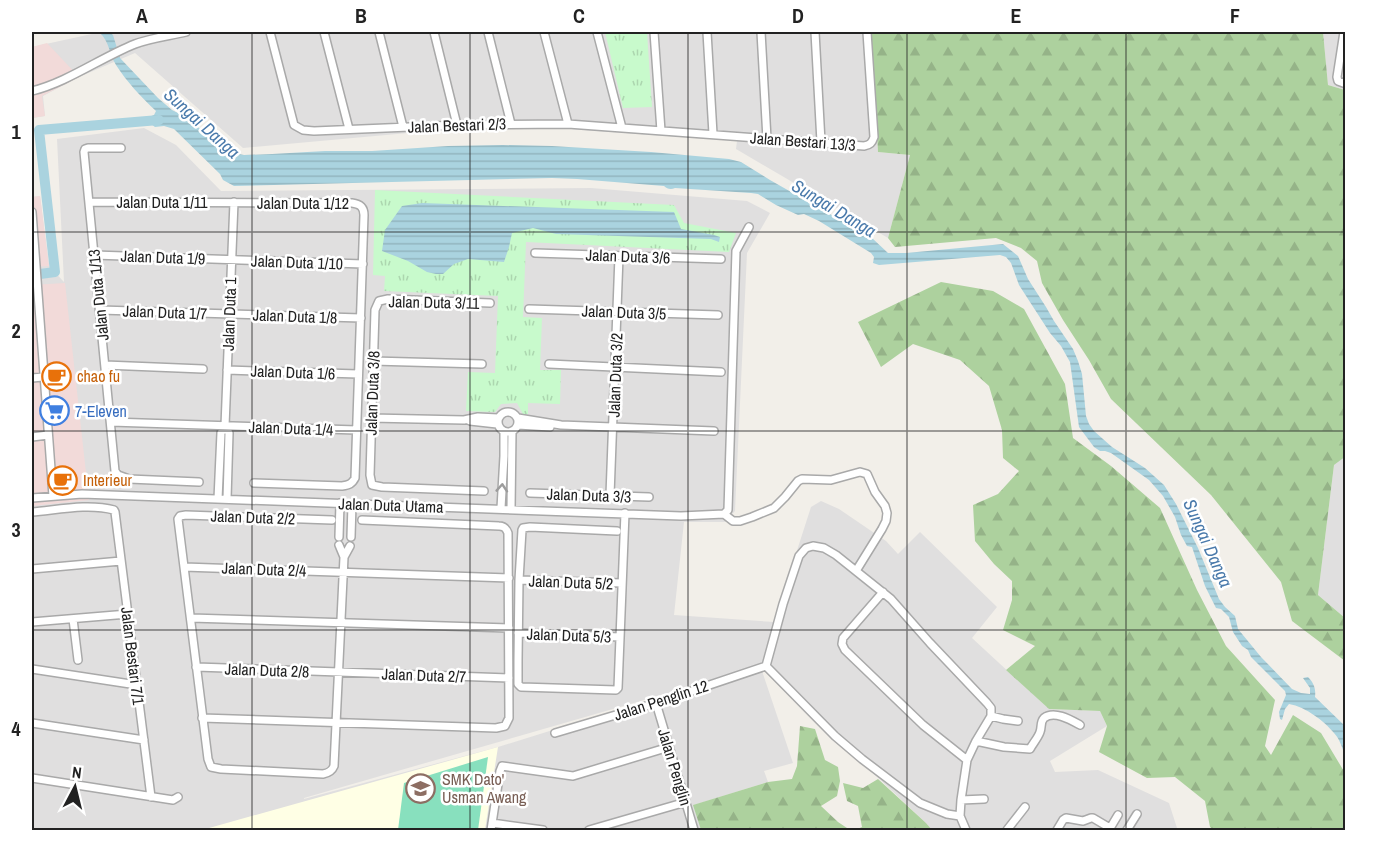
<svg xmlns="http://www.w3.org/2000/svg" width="1377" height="862" font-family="'Archivo Narrow',sans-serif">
<defs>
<pattern id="forest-firs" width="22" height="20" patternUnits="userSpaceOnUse" patternTransform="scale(1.5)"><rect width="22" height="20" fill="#add19e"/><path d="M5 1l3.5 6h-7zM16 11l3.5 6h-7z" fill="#95b388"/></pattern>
<pattern id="park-tufts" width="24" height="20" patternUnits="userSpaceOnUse" patternTransform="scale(1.5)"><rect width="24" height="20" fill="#c8facc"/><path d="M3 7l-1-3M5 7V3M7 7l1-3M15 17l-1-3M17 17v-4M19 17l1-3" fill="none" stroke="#acd6af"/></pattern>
<pattern id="water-rules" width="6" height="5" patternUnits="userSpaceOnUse" patternTransform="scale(1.5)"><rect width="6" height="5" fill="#aad3df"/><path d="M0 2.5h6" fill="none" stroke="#92b5bf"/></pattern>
</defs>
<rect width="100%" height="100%" fill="#f2efe9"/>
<path fill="#e0dfdf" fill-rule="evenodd" d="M101 32H871L878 152 910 155 888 238 736 149 737 141 570 129 463 128 243 148 135 53 79 77 43 96 45 116 32 118V47Z
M1323 32H1345V90L1328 85Z
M144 128 176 145 221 191 591 188 747 201 770 213 747 253 735 511 725 522H684L674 615 774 622 811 507 821 501 839 509 886 541 898 554 920 532 997 607 972 638 1049 709 1100 711 1107 726 1050 761 1055 772 1098 770 1169 803 1177 828 1182 830H932L926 823 874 774 832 740 761 668 793 763 764 771 768 782 694 805 701 830H32V194V197L40 196 49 266 64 282 57 139ZM703 683 498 747 304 799V798Z
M1345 456V618L1318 595 1334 465Z"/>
<path fill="#f2dad9" d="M47 43 79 77 42 96 45 116 32 118V47Z
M32 194V197L40 196 49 266 32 267Z
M65 283 89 500 32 506V285Z"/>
<path fill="#ffffe5" d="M498 747 485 830H202Z"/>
<path fill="url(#forest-firs)" d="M871 32H1323L1328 85 1345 90 1346 456 1334 465 1318 595 1345 618V661L1292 621 1281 582 1211 495 1111 399 1089 360 1063 320 1042 283 1037 261 1021 248 996 238 895 247 888 238 910 155 878 152Z
M941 282 993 291 1024 309 1065 384 1073 438 1111 466 1160 508 1197 590 1226 646 1275 700 1265 746 1271 755 1293 715 1321 733 1345 773V830H1214L1210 827 1205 801 1175 777 1147 778 1099 752 1107 726 1100 711 1049 709 1006 670 1035 646 1003 630 1012 600V581L994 564 975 541 973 505 998 494 1019 471 1003 458 1002 430 989 386 960 360 913 344 881 367 858 322Z
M800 726 815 729 825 760 838 767 840 781 837 796 821 806 838 822 850 830H701L693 805 768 782 792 779 797 766Z
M878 779 926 823 932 830H855L862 827 858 806 847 801 843 783 863 788Z"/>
<path fill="url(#park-tufts)" d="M605 32H647L652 107 623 108Z
M375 190 674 205 684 223 736 233 729 252 526 242 523 317 542 318 540 370H561L560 404 528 403V414H523L517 403 501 404 495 412 466 411 468 372 495 373 498 296 384 291 385 276 373 275Z"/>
<path fill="#88e0be" d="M488 757 478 830H398L404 783Z"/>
<path fill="url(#water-rules)" d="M99 32H109L113 35 120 58 158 98 172 110 182 115 203 131 225 151 244 155 272 154 325 151H372L448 146 503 145 552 146 651 152 729 159 741 162 770 180 872 238 888 253H906L1003 244 1018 256 1028 279 1046 307 1054 321 1073 349 1078 361 1082 374 1086 416 1089 424 1094 431 1112 447 1145 468 1164 485 1176 504 1198 548 1219 599 1225 607 1235 616 1238 629 1261 657 1292 689 1301 693 1310 694V688L1303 678 1308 677C1314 683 1316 689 1315 697L1345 726V755C1342 748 1340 739 1334 733 1324 721 1306 707 1289 704L1285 709 1282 720 1280 719 1279 712 1286 695 1285 691 1251 657 1248 650 1242 646 1233 632 1229 617 1221 609 1216 608 1205 586 1192 547 1187 546 1181 535 1175 517 1163 496 1149 480 1111 453 1105 451H1100L1094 447 1079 427 1070 362 1061 346 1050 333 1019 285 1011 263 1006 257 1000 255 879 265 873 263 874 257 871 253 819 221 804 214 798 215 776 205 758 194 751 193 675 188C671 190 667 189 664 186L577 179 552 178 234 186 223 180 220 174 174 129 164 126 155 127 151 124 147 123V118L154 115 156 111C141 97 127 82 116 65 109 54 110 42 99 32Z
M422 203 674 212 681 229 714 235 720 237 719 242 711 239 556 234 533 228 512 233 509 247 504 262 468 259 454 264 443 274H436L427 272 408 261 382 251 385 230 402 206Z"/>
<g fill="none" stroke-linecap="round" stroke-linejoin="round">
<path stroke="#aad3df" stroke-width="10" d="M40 274 55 272 39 130 159 120"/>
<defs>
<path id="minor" d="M270 32 294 125 303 130 314 131 457 125 568 124 864 146C870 145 872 143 874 137L867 32
M324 32 349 129
M379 32 403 127
M434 32 457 125
M488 32 511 124
M544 32 568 124
M597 32 622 128
M654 32 661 131
M707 32 713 134
M761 32 767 139
M815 32 821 142
M1344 32 1337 77 1338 81 1346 84
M32 91C68 82 100 58 135 44 151 38 169 36 186 32
M121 148H88L85 149 84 152 115 471 118 475 129 479 199 482
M89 202 352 203C360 204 364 207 364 215L355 478C352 484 349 485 342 486L254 483
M32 212 53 496
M535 253 721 259
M94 255 363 264
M529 309 718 315
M100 310 361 318
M373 361 482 364
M549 364 721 372
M105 365 203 369
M227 370 358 374
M32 378 43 377
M498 422a10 10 0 1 1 20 0a10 10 0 1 1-20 0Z
M371 418 464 420 478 417 498 418
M518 418 561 425 714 431
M470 421 497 424
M111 422 357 430
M518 425 550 427
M225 426 229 433 227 499
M32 437 48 435
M484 491 382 487 372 485 370 475 375 310 379 301 388 299 490 303
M530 493 649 497
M610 495 619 256
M32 498 82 494 681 516 724 514 728 510 736 251 749 227
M218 499 221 433 225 426 234 202
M501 508 504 456V432
M511 509 512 431
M32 512C57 510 88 503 114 510L115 512 151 797
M724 514 733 521H740L752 517 774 508 785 497 798 481 802 479 831 480 860 472 867 474 875 492 885 506 887 513 886 521 882 529 856 571
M332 520 186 515 180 516 178 519 208 759 211 767 221 769 323 774C329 773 332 771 334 766L344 557 339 545
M617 531 530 527 523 528 522 530 519 580 518 660V684L521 687 616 690 618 688 625 513
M339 537 340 503
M351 537 352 504
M344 557 350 546
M184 567 509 578
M32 569 121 561
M519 580 622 583
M883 592 843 638 842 644 845 650 923 725 967 760 961 800 960 816
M191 618 509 628
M73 619 78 660
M32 622 128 614
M518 633 620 637
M766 666 783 604 799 556 806 548 813 546 824 548 836 555 891 599 930 643 987 703 991 708V716L976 741 967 760
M766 666 835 736 862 759 920 803 947 814 960 816 966 830
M196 667 509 678
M32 669 137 685
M656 703 694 830
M991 716 1003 719 1018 721
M202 718 496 728 505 726 509 718 508 533C506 528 504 526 499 526L362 520
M32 723 144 740
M555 733 656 703 766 666
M976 741 1004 747 1030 749C1033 743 1038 738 1040 732 1042 727 1040 722 1044 718 1054 710 1071 720 1080 725
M32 778 173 800 178 797
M961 800 984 799
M492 823 543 830
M491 830 500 771 502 766 573 776 669 747
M589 830 686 802
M1007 830 1025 807
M1057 830 1063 820 1066 818 1083 821 1091 818H1093L1110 828
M1109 830 1118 815
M1127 830 1137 814"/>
</defs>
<use href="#minor" stroke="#a9a9a9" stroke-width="10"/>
<use href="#minor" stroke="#fff" stroke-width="7"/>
</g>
<defs><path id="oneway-chevron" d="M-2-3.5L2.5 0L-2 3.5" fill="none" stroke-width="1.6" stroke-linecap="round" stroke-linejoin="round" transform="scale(1.5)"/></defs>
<use stroke="#9c9c9c" href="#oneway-chevron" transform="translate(502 488) rotate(-86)"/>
<path fill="none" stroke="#222" stroke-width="1.5" stroke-opacity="0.55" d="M252 32V830M470 32V830M688 32V830M907 32V830M1126 32V830M32 232H1346M32 431H1346M32 630H1346"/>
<defs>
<symbol id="cafe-ring" viewBox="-11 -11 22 22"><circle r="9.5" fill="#fff" stroke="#e8710a" stroke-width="1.5"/><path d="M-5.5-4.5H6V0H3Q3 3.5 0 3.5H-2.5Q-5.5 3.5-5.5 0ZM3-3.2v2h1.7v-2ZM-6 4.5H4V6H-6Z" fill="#e8710a"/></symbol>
<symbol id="supermarket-ring" viewBox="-11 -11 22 22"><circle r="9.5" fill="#fff" stroke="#3f7fe0" stroke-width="1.5"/><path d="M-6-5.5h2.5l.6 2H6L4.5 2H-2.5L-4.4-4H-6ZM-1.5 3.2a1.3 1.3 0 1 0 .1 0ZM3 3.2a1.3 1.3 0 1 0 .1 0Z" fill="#3f7fe0"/></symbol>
<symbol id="school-ring" viewBox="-11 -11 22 22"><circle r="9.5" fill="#fff" stroke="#8d6e63" stroke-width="1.5"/><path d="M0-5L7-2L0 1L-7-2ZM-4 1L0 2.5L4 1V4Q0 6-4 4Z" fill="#8d6e63"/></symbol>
</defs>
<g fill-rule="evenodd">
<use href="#cafe-ring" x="40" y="360" width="33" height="33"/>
<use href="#supermarket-ring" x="38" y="394" width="33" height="33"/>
<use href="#cafe-ring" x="46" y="464" width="33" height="33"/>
<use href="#school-ring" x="404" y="772" width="33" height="33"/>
</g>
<g text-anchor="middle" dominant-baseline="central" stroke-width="5" stroke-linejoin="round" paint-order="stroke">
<g font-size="16" fill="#222" stroke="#fff">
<text transform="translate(457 125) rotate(-2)">Jalan Bestari 2/3</text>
<text transform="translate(803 141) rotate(4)">Jalan Bestari 13/3</text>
<text x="162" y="202">Jalan Duta 1/11</text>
<text x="303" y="203">Jalan Duta 1/12</text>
<text transform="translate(628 256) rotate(2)">Jalan Duta 3/6</text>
<text transform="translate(163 257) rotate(2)">Jalan Duta 1/9</text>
<text transform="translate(297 262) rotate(2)">Jalan Duta 1/10</text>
<text transform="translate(98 295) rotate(-96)">Jalan Duta 1/13</text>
<text transform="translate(434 302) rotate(1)">Jalan Duta 3/11</text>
<text transform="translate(165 312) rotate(2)">Jalan Duta 1/7</text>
<text transform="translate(624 312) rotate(2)">Jalan Duta 3/5</text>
<text transform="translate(229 314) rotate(-88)">Jalan Duta 1</text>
<text transform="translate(295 316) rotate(2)">Jalan Duta 1/8</text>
<text transform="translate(293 372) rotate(2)">Jalan Duta 1/6</text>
<text transform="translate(615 375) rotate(-88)">Jalan Duta 3/2</text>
<text transform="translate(372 393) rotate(-88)">Jalan Duta 3/8</text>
<text transform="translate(291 428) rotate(2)">Jalan Duta 1/4</text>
<text transform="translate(589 495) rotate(2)">Jalan Duta 3/3</text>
<text transform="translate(391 505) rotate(2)">Jalan Duta Utama</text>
<text transform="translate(253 517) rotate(2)">Jalan Duta 2/2</text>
<text transform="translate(264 569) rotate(2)">Jalan Duta 2/4</text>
<text transform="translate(571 582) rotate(2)">Jalan Duta 5/2</text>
<text transform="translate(569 635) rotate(2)">Jalan Duta 5/3</text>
<text transform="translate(133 656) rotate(83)">Jalan Bestari 7/1</text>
<text transform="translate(267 670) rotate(2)">Jalan Duta 2/8</text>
<text transform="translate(424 675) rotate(2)">Jalan Duta 2/7</text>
<text transform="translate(661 700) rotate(-18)">Jalan Penglin 12</text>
<text transform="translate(675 767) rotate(73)">Jalan Penglin</text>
</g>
<g font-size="16" fill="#c56008" stroke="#fff" text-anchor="start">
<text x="77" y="376">chao fu</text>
<text x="83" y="480">Interieur</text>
</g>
<g font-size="16" fill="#366cbe" stroke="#fff" text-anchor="start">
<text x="75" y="411">7-Eleven</text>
</g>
<g font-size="16" fill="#785e54" stroke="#fff" text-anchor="start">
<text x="442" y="779">SMK Dato'<tspan x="442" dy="18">Usman Awang</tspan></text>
</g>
<g font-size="18" font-style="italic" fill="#4a7aab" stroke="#fff">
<text transform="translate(202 123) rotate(42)">Sungai Danga</text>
<text transform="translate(834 208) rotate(31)">Sungai Danga</text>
<text transform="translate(1208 543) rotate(66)">Sungai Danga</text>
</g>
</g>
<rect width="1377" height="862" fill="none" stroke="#ffffff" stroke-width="66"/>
<g transform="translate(75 787) rotate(7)" stroke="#ffffff" stroke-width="4.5" paint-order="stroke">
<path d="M0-4.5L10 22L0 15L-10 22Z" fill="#222222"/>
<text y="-9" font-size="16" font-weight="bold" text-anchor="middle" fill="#222222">N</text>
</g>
<rect x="33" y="33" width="1311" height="796" fill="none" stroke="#222" stroke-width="2"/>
<g font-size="20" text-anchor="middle" font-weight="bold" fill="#222">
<text x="142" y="23">A</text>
<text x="361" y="23">B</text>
<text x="579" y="23">C</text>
<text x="798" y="23">D</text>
<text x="1016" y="23">E</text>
<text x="1235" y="23">F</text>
<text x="16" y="139">1</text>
<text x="16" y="338">2</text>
<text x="16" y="537">3</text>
<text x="16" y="736">4</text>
</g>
</svg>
